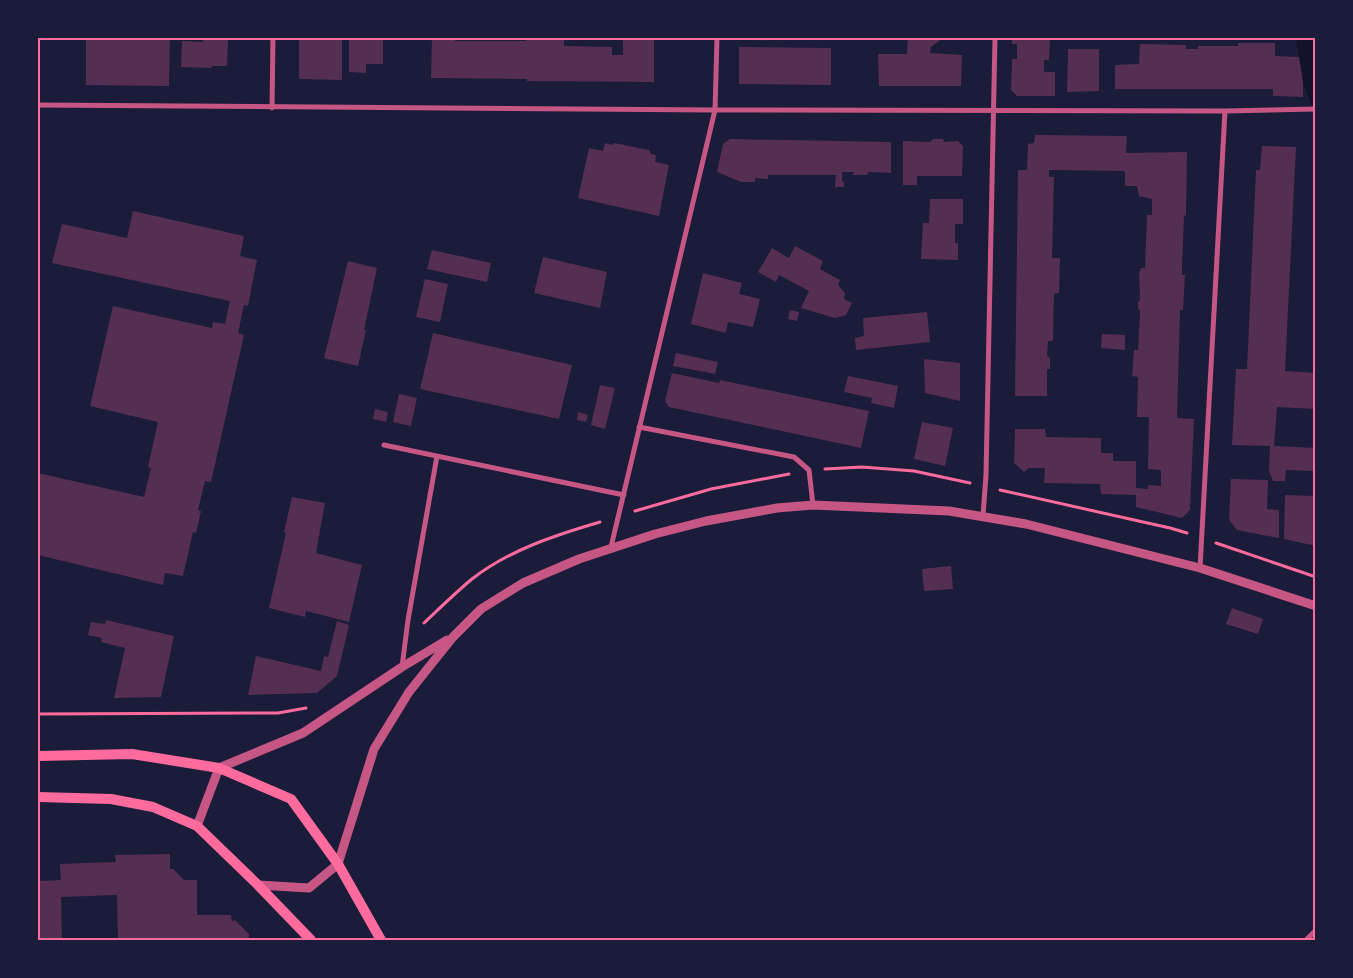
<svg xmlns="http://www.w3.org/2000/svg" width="1353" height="978" font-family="'Sofia Sans Condensed',sans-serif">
<rect width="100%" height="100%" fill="#1b1b3a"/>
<path fill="#12122b" d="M1296 38H1315V114L1303 83Z"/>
<path fill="#542f53" d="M86 38H170L169 86 86 85Z
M203 38H228L227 66H211L212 68 181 67 182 41 203 42Z
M299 38H342V80L299 79Z
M432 38H455V41H526V38H564V46L612 47V55H623V38H654V82L527 81V79L431 78Z
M908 38H943L931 47 930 53 962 55 961 86H879L878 54H907Z
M1012 38H1050L1049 60H1044V72H1055V96H1017L1011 90 1012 59H1017V44H1012Z
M349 40H383V64H366V73L349 72Z
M1238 43H1275V56L1299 57 1303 82V97L1273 96V89H1115V65L1139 64 1140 44 1186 45V49H1198V46H1238Z
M739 47 831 48V85L739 84Z
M1068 49H1099V91L1067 92Z
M1035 135 1127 136 1126 153 1187 152 1186 216 1184 215 1182 269V275H1185L1183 310H1180L1177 418 1194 419 1190 510 1182 518 1136 507V495L1101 494 1100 484 1044 483 1045 468H1029L1024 472 1014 463 1015 429H1045L1046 437 1101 438V453H1113V461H1136V488L1148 489V485L1161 486V470L1148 469 1149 417H1137L1138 377 1132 376 1134 350H1138L1140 311 1138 308V302L1140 300 1139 274 1141 268H1145L1147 215H1152V199L1139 196 1137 186H1125V171L1049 170V177H1054L1052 258H1060L1059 293 1054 294 1053 341H1048L1047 356 1050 358V369H1047V396H1015L1018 170H1027L1028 144 1034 143Z
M730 139 891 142V173L868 172 867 175H853L854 172H842V181L844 182V187H835L836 175H768V179L755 178V182H741L717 172 723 144Z
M933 139H943L944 142 958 141 963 146 962 176H917V185H903V141L930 142Z
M605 143 612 145 614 143 649 150 651 154 656 155 655 162 669 165 659 216 578 198 589 148 603 151Z
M1262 146 1296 147 1285 371 1316 373V409L1277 407 1274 446 1316 448V471L1286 470 1285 481H1273L1269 471 1270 446 1232 445 1236 369H1247L1256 170H1260Z
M930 199H963V224H955V243H958V260L921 259 923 223H929Z
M133 211 244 236 240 256 257 260 248 306 244 305 238 333 244 335 211 482 205 481 198 510 201 511 196 533 193 532 183 576 165 573 163 585 38 555V473L144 497 151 468 148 467 158 422 90 406 113 306 212 328 213 322 225 324 230 301 52 263 62 224 127 238Z
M795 246 823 261 820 269 840 280 838 285 845 293 844 299 852 303 846 315 835 318 801 308 809 291 779 275 776 282 758 272 772 248 789 258Z
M432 250 491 263 487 282 427 269Z
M543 257 607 272 600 308 534 293Z
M348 261 377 268 364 330H366L358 366 324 358Z
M703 273 742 283 739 294 760 299 753 327 728 322 726 333 691 324Z
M425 279 448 284 440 322 416 317Z
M790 310 799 312 797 321 788 319Z
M927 312 930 342 856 350 855 338 864 336 863 318Z
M433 333 572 365 559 419 420 389Z
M1102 334 1125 335V350L1101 348Z
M676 353 718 362 715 374 673 366Z
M924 359 960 363V401L925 393Z
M672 373 719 383 720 380 869 411 861 448 669 407 665 401Z
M848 376 898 386 894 408 871 403 872 398 844 392Z
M600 385 615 388 605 429 591 425Z
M399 394 417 398 411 426 393 422Z
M375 409 388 412 386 422 373 419Z
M578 412 588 415 586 422 577 420Z
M922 422 953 428 945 466 914 459Z
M1231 479 1268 480 1267 509 1279 510V538L1237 530 1229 520Z
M1285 495 1316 496V546L1284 539Z
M292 497 325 503 316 553 362 565 349 622 306 611 305 617 269 608 286 533 284 532Z
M951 566 953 589 924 591 922 569Z
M1232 608 1263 619 1258 634 1226 624Z
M106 620 174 636 161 697 114 698 125 648 101 642 102 638 88 635 91 622 105 624Z
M337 621 349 625 337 676 317 693 248 695 256 656 321 671 324 656 328 657Z
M170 854V869H173L184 880H197V915H231L232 921 235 920 249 934V940H118L117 895 61 897 62 940H38V881L61 880 60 864 116 862 115 855Z"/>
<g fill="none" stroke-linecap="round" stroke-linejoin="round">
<path stroke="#ff6b9d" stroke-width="3" d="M825 469 862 467 914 471 970 483
M1000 490 1170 528 1187 533
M635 511 711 489 789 474
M1216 543 1316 577
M424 623C440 608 455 593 472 579 509 550 556 535 600 522
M38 714 278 713 306 708"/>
<path stroke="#c65784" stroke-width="5" d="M38 105 715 110 1225 111 1316 109
M272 108 273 38
M639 427 794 457 809 470 813 505
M384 445 624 495
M983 516 986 475 995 38
M611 547 715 110 717 38
M1200 568 1225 111
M402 667 408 620 437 456
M1306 940 1316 930"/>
<path stroke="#c65784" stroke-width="9" d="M197 826 219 768 303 733 402 667 447 640
M258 885 309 888 338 864 374 749 409 692 453 637 481 609 523 583 579 559 655 534 706 521 777 508 813 505 949 511 1026 524 1200 568 1316 606"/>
<path stroke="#ff6b9d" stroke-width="10" d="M38 756 132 754 219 768 291 799 338 864 381 940
M38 797 111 799 153 807 197 826 258 885 311 940"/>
</g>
<rect width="1353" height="978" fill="none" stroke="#1b1b3a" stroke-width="78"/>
<rect x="39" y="39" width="1275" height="900" fill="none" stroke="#ff6b9d" stroke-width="2"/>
</svg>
